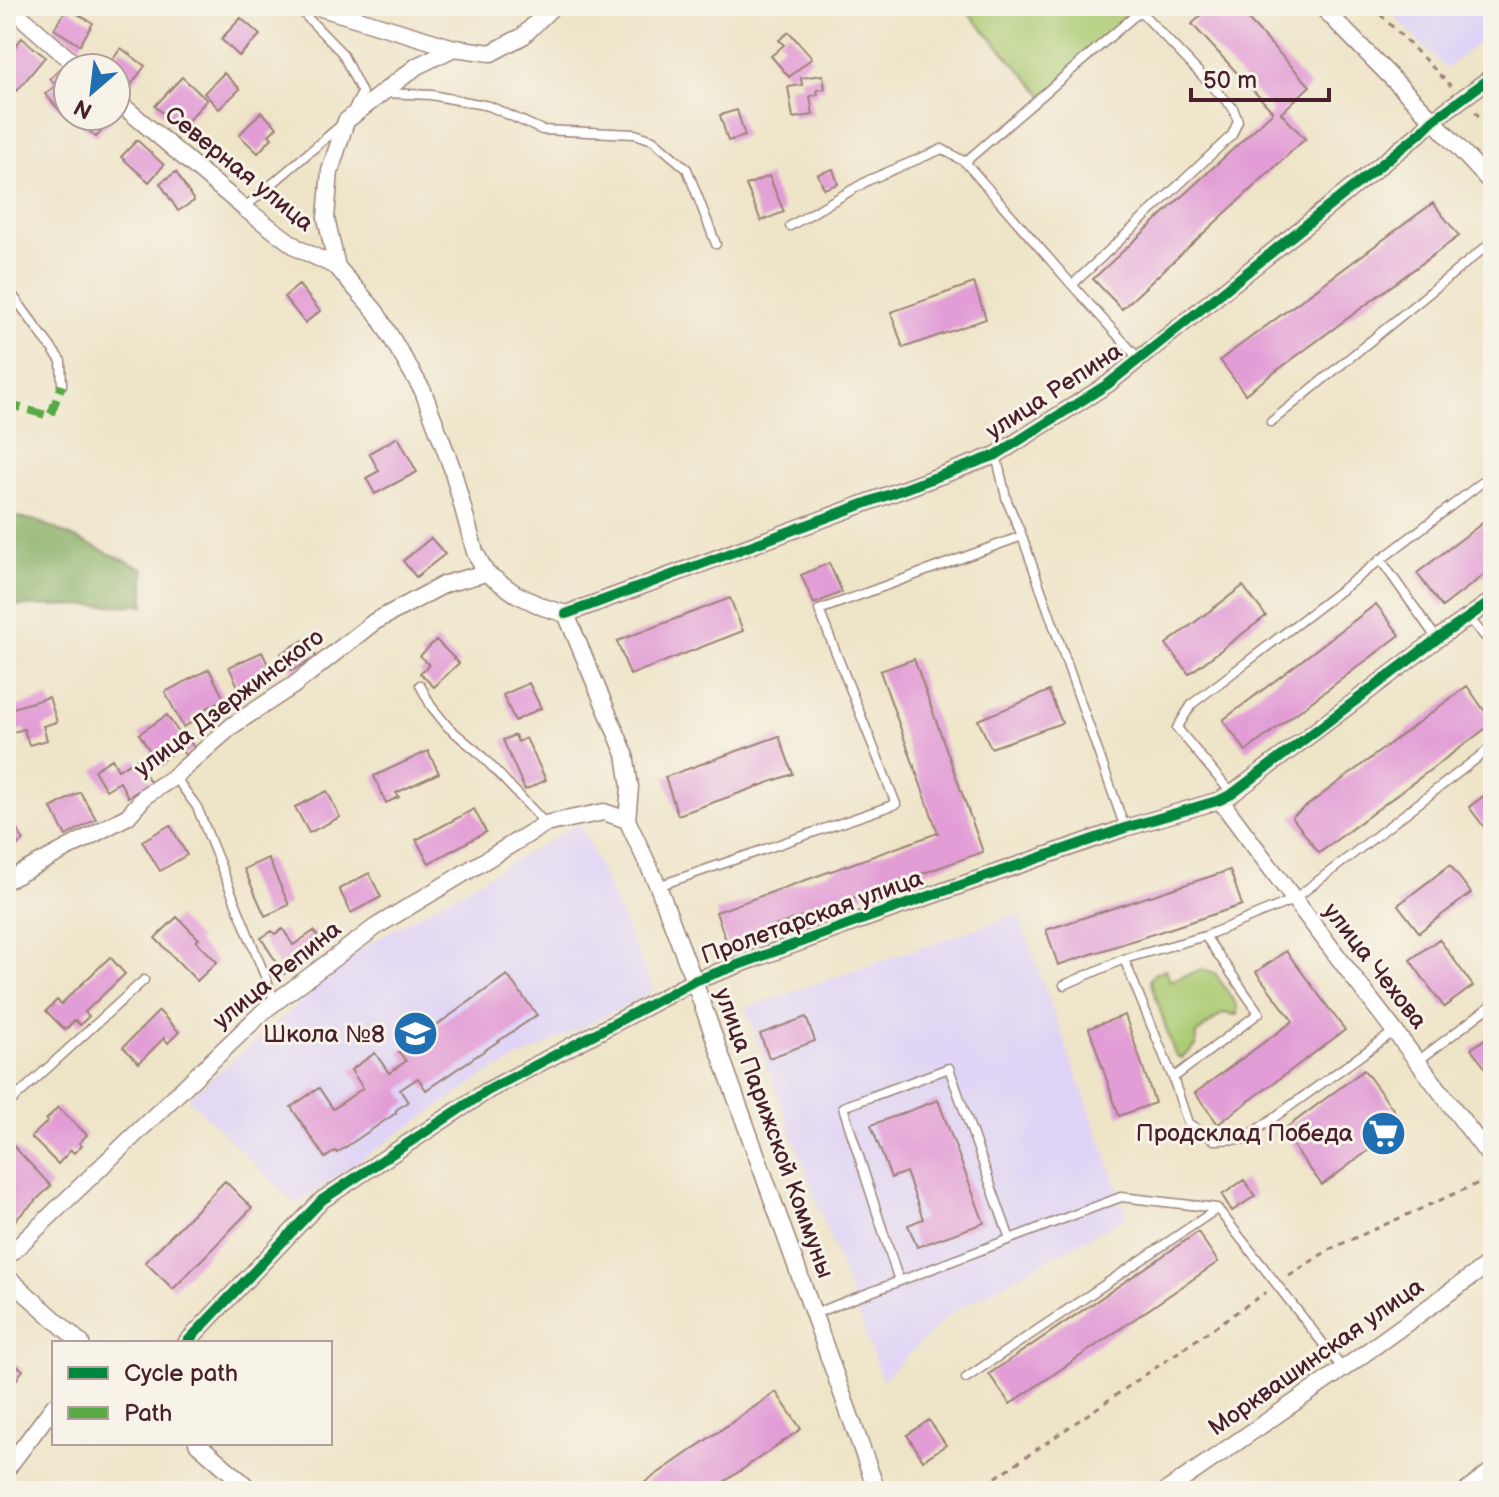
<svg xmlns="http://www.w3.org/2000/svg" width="1499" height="1497" font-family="'Balsamiq Sans',sans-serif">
<rect width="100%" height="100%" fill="#f7f3e8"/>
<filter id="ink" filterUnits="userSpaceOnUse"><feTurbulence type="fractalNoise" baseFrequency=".0125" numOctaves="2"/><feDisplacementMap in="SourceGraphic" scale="16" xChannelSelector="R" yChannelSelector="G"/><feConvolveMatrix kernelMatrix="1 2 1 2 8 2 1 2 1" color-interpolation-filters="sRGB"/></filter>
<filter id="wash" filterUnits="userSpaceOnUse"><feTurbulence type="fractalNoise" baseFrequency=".006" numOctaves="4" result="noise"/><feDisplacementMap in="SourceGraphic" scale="32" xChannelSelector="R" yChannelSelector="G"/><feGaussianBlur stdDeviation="1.8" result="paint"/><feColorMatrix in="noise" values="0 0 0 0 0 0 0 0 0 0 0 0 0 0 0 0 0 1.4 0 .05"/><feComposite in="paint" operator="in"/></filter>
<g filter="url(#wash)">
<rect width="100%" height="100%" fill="#eee4c7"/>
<path fill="#dfd4f5" d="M1385 6H1493V31L1446 69Z
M580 823 654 991 484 1076 295 1204 188 1098 368 944Z
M1018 914 1128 1216 953 1312 882 1380 746 1008Z"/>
<path fill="#aaca72" stroke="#7a744e" stroke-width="2" d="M978 6H1145L1045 97 969 14Z
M1165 969 1170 981 1202 969 1215 973 1237 1006V1015L1223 1013 1196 1034V1046L1181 1058 1175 1055 1150 980 1154 974Z"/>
<path fill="#87ae64" stroke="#686648" stroke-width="2" d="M6 515 37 521 144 569V605L6 606Z"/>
<g id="blocks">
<path fill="#e29dd6" d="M1211 6H1235L1310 86 1281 113 1305 139 1122 309 1093 279 1273 112 1192 24Z
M67 8 93 23 80 45 54 29Z
M241 18 260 35 239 56 221 39Z
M789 32 812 58 789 77 771 56 784 45 779 40Z
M22 38 45 57 17 91 6 83V52L12 45 15 47Z
M121 48 145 66 130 86 116 76V68H107Z
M61 68 68 76V108L62 113 45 94 56 85 50 79Z
M224 73 240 89 219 109 204 93Z
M823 75 825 89 817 90 818 95 810 96 813 115 793 118 788 87 802 85 801 78Z
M182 77 207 100 180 129 155 106Z
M737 110 745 136 728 141 720 115Z
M261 112 277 127 269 135 272 138 258 153 239 135Z
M78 116H107L112 120 96 137 75 119Z
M137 140 164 165 149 182 121 157Z
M833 169 838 184 824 189 818 174Z
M176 172 194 201 178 211 160 183Z
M769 176 784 212 761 221 746 185Z
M1433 203 1459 236 1245 394 1220 360Z
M974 283 986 319 903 348 891 312Z
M299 285 320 311 305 323 284 297Z
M398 437 417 472 375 494 366 478 379 471 369 453Z
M1493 515V568L1442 607 1417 573Z
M431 538 445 554 416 577 403 561Z
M829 563 842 592 814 604 801 575Z
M1243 586 1266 616 1189 674 1166 644Z
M730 598 743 631 630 675 617 641Z
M1376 604 1400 635 1246 751 1223 720Z
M305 639 316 657 292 671 281 653Z
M436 640 459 663 434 687 420 673 429 665 420 656Z
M262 652 274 677 241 693 229 667Z
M914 659 983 852 727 943 716 912 938 833 880 671Z
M209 669 224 699 192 716 195 721 183 727 165 692Z
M529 683 541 708 515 721 503 695Z
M1467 686 1493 723 1319 853 1292 817Z
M1049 691 1062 723 991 748 978 720Z
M49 697 57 722 43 726 47 740 29 745 24 729 6 734V710Z
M167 715 183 739 187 737 195 749 185 755 180 748 158 763 139 734Z
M515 735 518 742 526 738 546 780 525 790 503 740Z
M779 736 793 774 678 815 665 777Z
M428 751 439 773 396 793 399 797 386 803 374 776Z
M112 759 118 770 136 759 151 783 128 797 120 782 106 790 94 770Z
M1493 789V839L1469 807Z
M327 791 340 817 309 833 295 807Z
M80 792 96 819 66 836 51 808Z
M474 809 486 832 429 863 416 840Z
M6 814 24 840 6 853Z
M170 825 187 855 160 871 142 841Z
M268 858 289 905 265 916 244 869Z
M1450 865 1471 893 1419 932 1398 905Z
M1230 870 1242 905 1058 965 1046 930Z
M369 873 381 897 351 913 339 889Z
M177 917 199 939 196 941 217 962 197 981 155 938Z
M283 929 293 945 314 931 324 948 284 974 261 938 272 931 275 934Z
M1439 939 1473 986 1444 1007 1410 960Z
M1286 951 1345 1030 1218 1124 1195 1093 1293 1021 1256 972Z
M110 957 125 974 85 1012 89 1016 80 1025 75 1020 65 1030 46 1011 57 1000 61 1004Z
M507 975 537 1015 426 1090 418 1078 400 1090 408 1102 396 1110V1113L337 1153 335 1151 325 1158 291 1107 319 1088 333 1109 363 1088 351 1070 375 1053 389 1073 406 1061 399 1052Z
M159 1011 179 1032 168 1043 164 1038 139 1063 123 1047Z
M1125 1015 1155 1103 1119 1116 1089 1028Z
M806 1017 815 1041 769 1058 760 1034Z
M1493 1033V1078L1471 1049Z
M1364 1070 1404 1124 1322 1185 1282 1131Z
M938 1100 984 1223 917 1247 908 1225 923 1219 906 1172 891 1178 871 1125Z
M58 1107 87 1135 79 1143 82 1146 74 1153 71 1150 58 1164 31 1137 48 1121 46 1120Z
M6 1138 51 1186 6 1229Z
M1244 1180 1255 1196 1232 1211 1222 1195Z
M225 1181 252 1208 173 1289 145 1262Z
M1198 1232 1218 1262 1010 1404 989 1374Z
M6 1358 23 1370 6 1394Z
M776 1392 801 1429 711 1491H641L638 1487Z
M929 1420 946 1445 923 1460 907 1435Z"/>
</g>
</g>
<g filter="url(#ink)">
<use href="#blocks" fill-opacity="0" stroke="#9c8279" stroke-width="2"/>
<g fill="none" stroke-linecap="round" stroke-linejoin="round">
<defs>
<path id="service" d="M296 6 342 53 362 93 352 111
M385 93 431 95 489 106 542 130 635 134 653 140 687 169 716 244
M965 162 1146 6
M244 208 341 125
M790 226 869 180 942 149 965 162 1072 285 1139 359
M1072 285 1232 135 1238 121 1233 108 1140 11
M6 286 61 361 62 385
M1271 422 1493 241
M996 455 1007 501 1022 536 1125 828
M1380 559 1437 639
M1469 618 1493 646
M420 685 431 706 448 727 479 753 545 823
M175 777 197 807 275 1001
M1232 794 1177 728 1192 704 1493 474
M658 886 896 804 819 610 1022 536
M1124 959 1173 1078 1188 1123 1214 1140 1244 1139 1395 1031
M1064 985 1124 959 1205 936 1293 900 1493 746
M1418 1061 1493 1004
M1173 1078 1259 1013 1205 936
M6 1106 144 980
M899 1281 843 1107 949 1068 1010 1239 1121 1197 1217 1208 1343 1369
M813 1314 1010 1239
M966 1378 1217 1209"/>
<path id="minor" d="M9 6 79 68
M315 6 454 48 491 53 523 36 553 6
M1321 6 1433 120 1493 185
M454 48 417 66 346 121 330 171 326 218 337 267 376 312 423 391 452 468 475 552 486 573 516 594 543 607 566 614
M116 100 244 208 299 249 337 267
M566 614 996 455 1108 384 1419 134 1433 120 1493 76
M566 614 625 754 630 787 627 820 658 886 694 981 877 1491
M1220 800C1310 922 1402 1040 1493 1161
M6 881 128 816 146 795 174 777 233 725 294 685 374 622 445 584 486 573
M6 1258 266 1009 377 926 545 824 604 812 627 820
M6 1276 81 1343
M186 1343 322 1200 487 1091 694 981 858 921 1125 828 1220 800 1232 794 1437 639 1493 600
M197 1443 252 1491
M6 1470 54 1406
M1166 1491 1343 1369 1493 1261
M1467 1491 1493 1470"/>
</defs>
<use href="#service" stroke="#9c8279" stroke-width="11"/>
<use href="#minor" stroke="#9c8279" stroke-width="19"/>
<path stroke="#9c8279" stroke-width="3" stroke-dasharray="6 6" stroke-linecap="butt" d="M1372 6 1451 86
M1475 112 1493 131
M1289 1276 1330 1249 1490 1178
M976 1491 1266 1292"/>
<use href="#service" stroke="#fff" stroke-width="8"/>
<use href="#minor" stroke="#fff" stroke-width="16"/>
<path stroke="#57aa44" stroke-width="8" stroke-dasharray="16 8" stroke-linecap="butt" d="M6 404 50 416 62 385"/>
<defs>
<path id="cycleway" d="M566 614 996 455 1108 384 1419 134 1433 120 1493 76
M186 1343 322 1200 487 1091 694 981 858 921 1125 828 1220 800 1232 794 1437 639 1493 600"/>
</defs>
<use href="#cycleway" stroke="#f7f3e8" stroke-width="15"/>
<use href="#cycleway" stroke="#00873e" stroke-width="10"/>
</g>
</g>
<defs>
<symbol id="school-disc" viewBox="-11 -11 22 22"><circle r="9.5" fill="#1f6fb2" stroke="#f7f3e8"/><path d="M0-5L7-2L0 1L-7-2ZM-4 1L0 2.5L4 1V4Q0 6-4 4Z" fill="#fff"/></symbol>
<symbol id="supermarket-disc" viewBox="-11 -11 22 22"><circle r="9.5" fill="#1f6fb2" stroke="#f7f3e8"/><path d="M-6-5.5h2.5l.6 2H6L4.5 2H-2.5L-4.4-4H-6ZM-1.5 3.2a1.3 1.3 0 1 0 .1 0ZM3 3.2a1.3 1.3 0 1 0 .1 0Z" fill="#fff"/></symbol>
</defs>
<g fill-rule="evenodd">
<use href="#school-disc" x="390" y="1008" width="51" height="51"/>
<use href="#supermarket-disc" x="1358" y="1108" width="51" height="51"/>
</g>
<g text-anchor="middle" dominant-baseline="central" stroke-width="6" stroke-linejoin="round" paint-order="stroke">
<g font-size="24" fill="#4a1f2b" stroke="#f7f3e8">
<text transform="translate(239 169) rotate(39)">Северная улица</text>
<text transform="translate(1054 391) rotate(-33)">улица Репина</text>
<text transform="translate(229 703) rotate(-37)">улица Дзержинского</text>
<text transform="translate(812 917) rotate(-20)">Пролетарская улица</text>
<text transform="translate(1375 966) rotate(52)">улица Чехова</text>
<text transform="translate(277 975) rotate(-39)">улица Репина</text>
<text transform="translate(774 1133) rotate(70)">улица Парижской Коммуны</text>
<text transform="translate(1316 1357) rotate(-35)">Морквашинская улица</text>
</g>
<g font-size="24" fill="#4a1f2b" stroke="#f7f3e8" text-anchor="end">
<text x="385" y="1034">Школа №8</text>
<text x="1353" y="1133">Продсклад Победа</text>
</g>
</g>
<rect width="1499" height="1497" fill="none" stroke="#f7f3e8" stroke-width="32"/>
<rect x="52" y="1341" width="280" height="104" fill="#f7f3e8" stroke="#b29e9c" stroke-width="2"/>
<rect x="68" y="1367" width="40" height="12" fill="#00873e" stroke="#b29e9c" stroke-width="2"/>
<text x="124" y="1381" font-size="24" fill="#4a1f2b">Cycle path</text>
<rect x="68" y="1407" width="40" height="12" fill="#57aa44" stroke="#b29e9c" stroke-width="2"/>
<text x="124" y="1421" font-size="24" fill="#4a1f2b">Path</text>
<g transform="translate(92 92) rotate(208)"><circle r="38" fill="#f7f3e8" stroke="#b29e9c" stroke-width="2"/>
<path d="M0-6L14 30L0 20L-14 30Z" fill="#1f6fb2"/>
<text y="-12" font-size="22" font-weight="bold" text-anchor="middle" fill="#4a1f2b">N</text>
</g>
<path d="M1191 88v12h138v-12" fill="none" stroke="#4a1f2b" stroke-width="4"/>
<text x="1203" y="88" font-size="24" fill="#4a1f2b" stroke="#f7f3e8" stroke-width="6" paint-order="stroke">50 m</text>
</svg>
